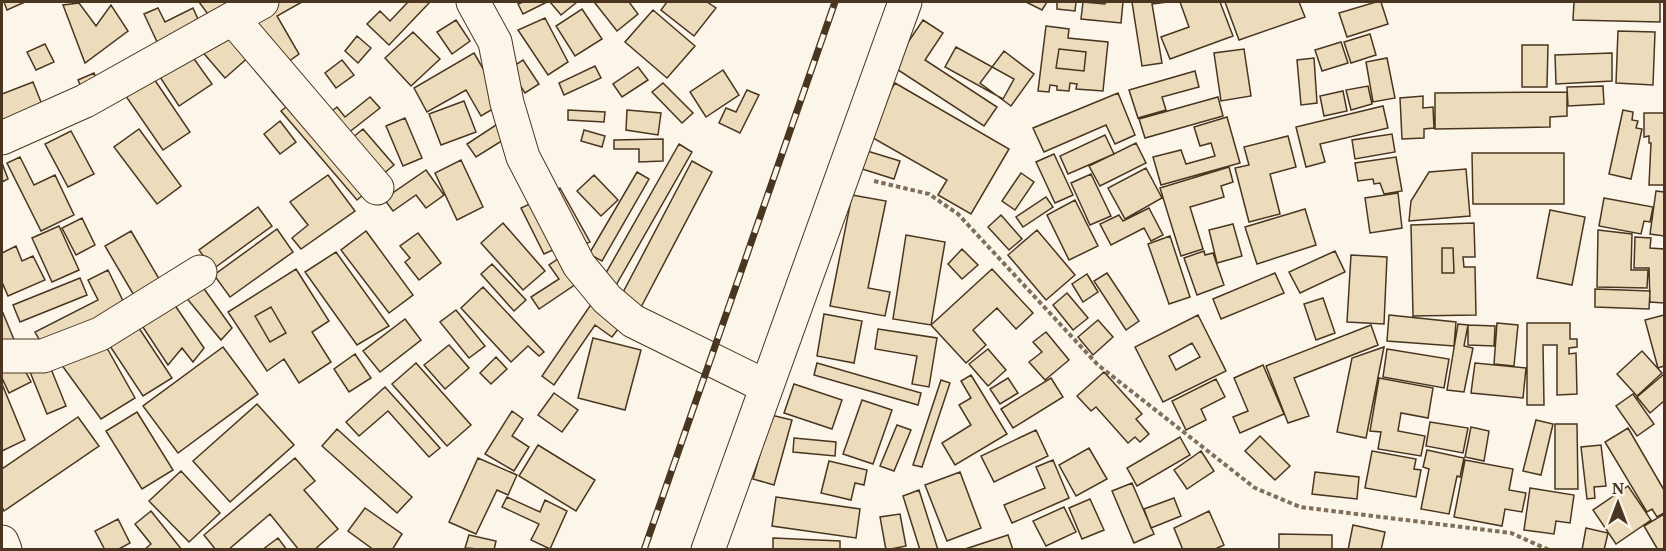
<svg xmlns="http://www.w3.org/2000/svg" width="1666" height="551" font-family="'PT Serif',serif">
<rect width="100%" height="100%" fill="#fbf6e9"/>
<path fill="#ecdcbc" stroke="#4a3520" stroke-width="1.5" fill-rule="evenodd" d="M4 2H25L7 10Z
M199 2H235L213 21Z
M276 2H302L277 16 299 54 278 69 246 19Z
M408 2H430L389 45 367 24 380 11 390 21Z
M523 2H547L523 14 518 4Z
M550 2H577L561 15Z
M598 2H629L638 14 617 31 595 3Z
M667 2H707L716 8 694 36 661 10Z
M1026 2H1047L1042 10Z
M1057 2H1076L1075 11 1057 9Z
M1083 2 1105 4 1106 2H1123L1121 23 1081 19Z
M1132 2H1168L1152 4 1162 63 1142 66Z
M1180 2H1220L1233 36 1170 59 1161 37 1189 27Z
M1225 2H1299L1305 17 1239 40Z
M1376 2H1381L1388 24 1347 37 1339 13Z
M1574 2H1660V22L1573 20Z
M79 3 96 26 111 5 128 31 85 63 63 5Z
M158 8 165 22 193 8 201 26 159 46 144 14Z
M582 9 602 39 575 56 556 26Z
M653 10 695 46 667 78 625 42Z
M545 18 568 62 548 75 518 30Z
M456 20 470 41 452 54 437 32Z
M923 20 943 33 925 60 997 107 984 126 892 66Z
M1046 26 1069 29 1068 38 1108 42 1103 91 1076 89 1077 84 1070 83 1069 91 1057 90V86L1050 85 1049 92 1038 91ZM1059 49 1086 52 1084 71 1056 68Z
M227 27 251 55 225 78 200 49Z
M1618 31 1655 32 1653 85 1616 83Z
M413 32 440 59 411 86 385 58Z
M1370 34 1376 55 1351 63 1344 42Z
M357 36 371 48 358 63 345 51Z
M1341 42 1348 63 1322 71 1315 50Z
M45 44 54 62 36 70 27 52Z
M1522 45H1548L1547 87H1522Z
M956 47 1014 79 1003 99 945 67Z
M187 49 212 84 179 106 156 71Z
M1059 49 1086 52 1084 71 1056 68Z
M1244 49 1251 96 1221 101 1214 53Z
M1004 51 1034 74 1011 106 980 83Z
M474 53 503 103 481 116 466 90 427 112 414 88Z
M1612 53V81L1556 84 1555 55Z
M1314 58 1317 103 1301 105 1297 60Z
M1387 58 1395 98 1373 102 1366 62Z
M342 60 354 75 336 88 325 73Z
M523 60 539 84 525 93 509 69Z
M595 66 601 78 564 95 559 83Z
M638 67 648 80 622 97 613 84Z
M723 70 739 95 706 117 690 92Z
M1195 71 1199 87 1162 97 1166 110 1138 118 1129 90Z
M94 73 100 87 84 94 78 80Z
M150 73 190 132 163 150 123 92Z
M33 82 45 112 2 129V94Z
M663 83 693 113 682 123 652 92Z
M895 83 1009 149 971 214 938 195 947 180 866 134Z
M279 85 369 190 357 200 281 111 286 107 272 91Z
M1368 86 1372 104 1351 110 1346 90Z
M1603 86 1604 104 1568 106 1567 87Z
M747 90 759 95 740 133 719 123 726 108 736 112Z
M1343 91 1347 111 1324 116 1320 96Z
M1567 92V116L1550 117V127L1435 129V93Z
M1118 93 1135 135 1115 144 1106 125 1044 152 1033 128Z
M1423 96V108L1433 107 1434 128 1424 129V138L1402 139 1400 98Z
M370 97 380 108 343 137 326 116 337 107 345 117Z
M1218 97 1223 116 1145 138 1139 119Z
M464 101 476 132 441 145 429 114Z
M1383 106 1388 128 1320 144 1325 162 1306 167 1296 127Z
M568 110 605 112 604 122 568 120Z
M627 110 661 113 658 135 626 130Z
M1623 110 1633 112 1632 120 1638 121 1636 128 1642 129 1631 179 1609 174Z
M1644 113H1664V185H1649L1651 143H1649V136L1644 137Z
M1227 117 1240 163 1161 185 1153 157 1181 150 1186 164 1215 156 1211 143 1200 146 1194 127Z
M405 118 422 158 403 166 386 126Z
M280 121 296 142 280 154 264 134Z
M499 123 508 137 476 157 467 144Z
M139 129 181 186 157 204 114 147Z
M363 129 394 165 383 174 352 138Z
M584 130 605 136 602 147 581 141Z
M71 131 94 174 68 187 45 144Z
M1392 134 1395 152 1355 159 1352 140Z
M1105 135 1114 154 1068 174 1060 156Z
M1288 136 1296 167 1270 174 1280 214 1249 222 1235 168 1249 165 1244 147Z
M663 139V161L639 162V149H614V140Z
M1136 143 1146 163 1100 186 1089 166Z
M679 144 692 152 615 287 602 280Z
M864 150 900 161 894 179 859 168Z
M1472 153H1564V204H1473Z
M1054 154 1073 195 1055 203 1036 162Z
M20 157 34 185 55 175 74 215 41 231 7 163Z
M1396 157 1402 191 1384 194 1380 183 1374 184 1373 179 1358 181 1355 163Z
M461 160 483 207 457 220 435 173Z
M692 161 712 172 639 311 619 300Z
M2 163 8 179 2 182Z
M1229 167 1233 182 1221 186 1224 197 1190 207 1203 249 1181 256 1160 188Z
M1146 168 1162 198 1125 219 1108 188Z
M1466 169 1470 216 1409 221 1411 201 1429 172Z
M426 170 444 195 426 208 416 195 393 211 384 199Z
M637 172 649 179 602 261 589 254Z
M1021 173 1034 182 1015 210 1002 201Z
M1091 174 1111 216 1090 225 1071 183Z
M328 175 355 211 301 249 292 238 308 225 290 202Z
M594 175 618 200 601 216 577 191Z
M560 188 590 242 583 245 547 196Z
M1656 191 1664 192V236L1650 234Z
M1398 193 1402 228 1370 233 1365 198Z
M852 195 886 201 868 288 890 292 885 316 830 306Z
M1046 197 1053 207 1023 227 1016 217Z
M1604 198 1653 207 1650 222 1644 221 1641 234 1599 226Z
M540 199 564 245 544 254 521 208Z
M1075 200 1098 246 1069 260 1047 215Z
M258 207 272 226 213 269 199 250Z
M1149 208 1163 235 1151 241 1144 228 1111 245 1100 224 1119 215 1123 221Z
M1305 209 1316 245 1257 264 1245 227Z
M1550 210 1585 217 1572 285 1537 278Z
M1001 215 1022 239 1009 250 988 227Z
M82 218 95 245 76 255 62 228Z
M503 223 545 271 523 290 481 243Z
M1474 223 1475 257H1463L1464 267H1475L1476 315 1413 316 1411 225ZM1442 248H1453L1454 273H1442Z
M1233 224 1242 256 1217 263 1209 230Z
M59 226 79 270 52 282 32 238Z
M277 229 293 252 230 297 214 275Z
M1037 230 1075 275 1046 300 1008 255Z
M1598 230 1632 234 1631 270H1648L1647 288 1597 287Z
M131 231 165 289 139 304 105 246Z
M366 231 413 295 389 313 341 250Z
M418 233 441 263 419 280 405 262 410 258 400 246Z
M906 235 945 242 931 325 893 319Z
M1170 236 1190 297 1169 304 1148 244Z
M1635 237 1651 238 1650 248 1664 249V303L1650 302 1649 268H1634Z
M16 246 22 261 33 256 45 280 8 296 2 282V253Z
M1442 248H1453L1454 273H1442Z
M962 249 978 265 962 279 948 264Z
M1204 251 1205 255 1213 253 1224 285 1197 295 1184 258Z
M1335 251 1345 272 1300 293 1289 272Z
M336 252 389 326 357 345 305 272Z
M565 254 582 280 539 309 531 297 559 279 549 265Z
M1351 255 1387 257 1384 324 1347 322Z
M492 264 526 300 514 311 481 274Z
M296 269 329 321 312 332 331 362 299 383 284 359 267 371 228 312ZM271 307 286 333 270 342 255 316Z
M992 269 1033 313 1016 329 997 308 973 330 986 345 966 363 931 325Z
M108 270 126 307 44 348 35 332 98 300 88 280Z
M1107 273 1139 321 1126 330 1094 281Z
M1275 273 1284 293 1221 319 1213 299Z
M1087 274 1098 292 1083 302 1072 284Z
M80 278 87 295 20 322 13 305Z
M197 279 232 328 221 340 180 290Z
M483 287 544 352 539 356 528 346 511 362 461 308Z
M1595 289 1650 291 1649 309 1595 307Z
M1067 293 1088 318 1073 330 1053 305Z
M170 298 204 348 193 362 182 348 168 365 135 315Z
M1323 298 1335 333 1316 340 1304 304Z
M592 303 622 324 612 337 595 325 554 385 542 376Z
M271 307 286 333 270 342 255 316Z
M456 310 485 346 469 358 440 322Z
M3 313 15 342 2 347V314Z
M824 314 862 321 854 363 817 356Z
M1198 315 1226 371 1163 402 1135 347ZM1192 343 1200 357 1176 370 1169 356Z
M1389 315 1456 322 1454 346 1387 341Z
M1664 315V366L1658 368 1645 320Z
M133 319 172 378 143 396 104 337Z
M405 319 421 340 380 372 363 351Z
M1098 320 1113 337 1093 355 1078 337Z
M1497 323 1518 325 1514 366 1494 364Z
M1527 323H1570V339H1577V347L1569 348V354L1576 353 1577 394 1557 395V345H1543L1544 405H1527Z
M1458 324 1468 325 1464 346 1473 348 1464 392 1447 390Z
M1371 325 1378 345 1294 378 1309 416 1288 423 1266 366Z
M1468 325 1495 326 1494 346 1468 345Z
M878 329 937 338 929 387 912 384 917 356 875 349Z
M1046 332 1069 360 1045 380 1029 362 1042 352 1033 342Z
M593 338 641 350 625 410 578 398Z
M103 341 135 398 101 419 61 364Z
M449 345 469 368 445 389 424 365Z
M223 347 258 394 178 453 143 406Z
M1384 347 1366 438 1337 432 1352 358Z
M988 349 1006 370 988 386 969 364Z
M1387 349 1449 359 1444 388 1383 377Z
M1642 351 1662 373 1637 396 1617 374Z
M355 354 371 378 349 392 334 369Z
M496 357 507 369 491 384 480 373Z
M47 359 66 406 47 414 28 367Z
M20 361 31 382 9 393 2 378V371Z
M416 363 471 425 447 446 392 384Z
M817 363 921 393 918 405 814 375Z
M1475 363 1526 368 1523 398 1471 393Z
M1263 365 1284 414 1240 433 1233 417 1248 411 1234 378Z
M1104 372 1142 414 1136 419 1149 434 1140 442 1135 437 1128 443 1096 407 1091 411 1077 396Z
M1664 374V401L1650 413 1637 397Z
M971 375 1007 434 955 465 942 443 971 425 959 405 971 398 961 381Z
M1008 378 1018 393 1000 404 990 389Z
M1051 378 1063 397 1013 428 1001 409Z
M1379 378 1433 388 1428 418 1401 413 1398 431 1425 436 1421 456 1378 449 1381 432 1370 431Z
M1216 379 1225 397 1201 409 1206 420 1186 430 1172 401Z
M941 380 950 383 922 467 913 465Z
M2 384 25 440 2 451Z
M794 384 842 400 832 429 784 413Z
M385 387 440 448 429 457 388 411 359 436 346 422Z
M554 393 578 410 562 432 538 415Z
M1633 394 1654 424 1637 436 1616 406Z
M862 400 892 410 873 464 843 454Z
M257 404 294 445 230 502 193 461Z
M512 411 523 419 512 436 529 447 514 471 485 454Z
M137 412 173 470 142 489 106 431Z
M771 415 792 420 774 485 753 479Z
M78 417 99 446 4 511 2 507V469Z
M1536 420 1553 424 1541 475 1523 471Z
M1430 422 1468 428 1463 453 1426 446Z
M1555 424H1577L1578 489H1555Z
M897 425 911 430 894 471 880 466Z
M1471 427 1489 431 1484 461 1465 457Z
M1628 428 1664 490V513L1657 517 1652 509 1647 512 1605 442Z
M337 429 412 497 397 513 322 446Z
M1036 430 1048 456 994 482 981 456Z
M1260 436 1290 466 1275 480 1245 451Z
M1180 437 1190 455 1137 486 1127 468Z
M794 438 836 442 835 456 793 452Z
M538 445 595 480 576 511 519 476Z
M1601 445 1606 486 1594 487 1595 498 1587 499 1581 447Z
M1089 448 1107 479 1076 496 1059 465Z
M1427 450 1464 458 1460 477 1457 476 1449 514 1421 509 1429 469 1423 467Z
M1201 451 1214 471 1187 489 1174 470Z
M1372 451 1416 459 1414 469 1421 470 1416 497 1365 488Z
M295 458 315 481 304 490 338 529 314 550H299L270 514 228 550H216L204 535Z
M478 458 517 475 508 495 497 490 476 534 449 522Z
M1053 460 1069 498 1012 523 1004 505 1045 488 1036 467Z
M1465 460 1513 469 1509 490 1526 493 1522 512 1505 509 1502 526 1454 517Z
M829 461 867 470 864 485 855 483 851 500 821 493Z
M181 471 220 513 189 542 149 501Z
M960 472 981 528 947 541 925 485Z
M1315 472 1359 477 1357 499 1312 494Z
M1132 483 1154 534 1134 543 1112 491Z
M1628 486 1651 520 1616 544 1593 510Z
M1530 488 1574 495 1570 523 1556 521 1554 534 1524 530Z
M919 490 938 550H920L903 496Z
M507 497 540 512 545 500 567 511 550 549 531 540 539 524 502 507Z
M776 497 860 509 856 538 772 526Z
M1174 498 1181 516 1151 528 1144 509Z
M1090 499 1104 530 1082 539 1069 508Z
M1064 507 1076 532 1046 546 1033 521Z
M365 508 402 534 392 550H374L348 531Z
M151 511 182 550H144L151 544 135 524Z
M1209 511 1224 545 1213 550H1183L1174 528Z
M900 514 906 546 886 550 880 517Z
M1664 514V550H1658L1644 526Z
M118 519 130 543 117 550H105L95 531Z
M1353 525 1385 532 1381 550H1348Z
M1586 528 1608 533 1604 550H1582Z
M1279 534 1332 535V550H1279Z
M469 535 496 541 494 550 465 548Z
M1008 535 1013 550H962Z
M278 538 287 550H262Z
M773 538 840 541V550H773Z"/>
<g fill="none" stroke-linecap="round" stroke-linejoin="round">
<defs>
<path id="minor" d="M473 2 495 42 507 103 523 157 579 265 607 299 633 321 765 386
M233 19 377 188
M2 138 85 101 262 2
M2 356H43L100 334 200 272
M2 542 5 550
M708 550 905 2"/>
</defs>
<use href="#minor" stroke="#4a3520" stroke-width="35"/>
<path stroke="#7f6f5c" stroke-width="4" stroke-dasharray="4.5 3" stroke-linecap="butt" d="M874 181 929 194 958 214 1098 365 1255 488 1300 507 1511 533 1549 550"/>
<use href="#minor" stroke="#fbf6e9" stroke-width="33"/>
<defs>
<path id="rail" d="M644 550 835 2"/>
</defs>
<use href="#rail" stroke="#4a3520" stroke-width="7"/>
<use href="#rail" stroke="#fbf6e9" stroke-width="4.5" stroke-dasharray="14" stroke-linecap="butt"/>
</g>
<rect width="1666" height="551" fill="none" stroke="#4a3520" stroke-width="6"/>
<g transform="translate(1618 503)" stroke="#fbf6e9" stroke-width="4.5" paint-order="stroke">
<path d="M0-4.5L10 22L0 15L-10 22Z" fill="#4a3520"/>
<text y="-9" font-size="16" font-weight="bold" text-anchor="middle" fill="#4a3520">N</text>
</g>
</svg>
